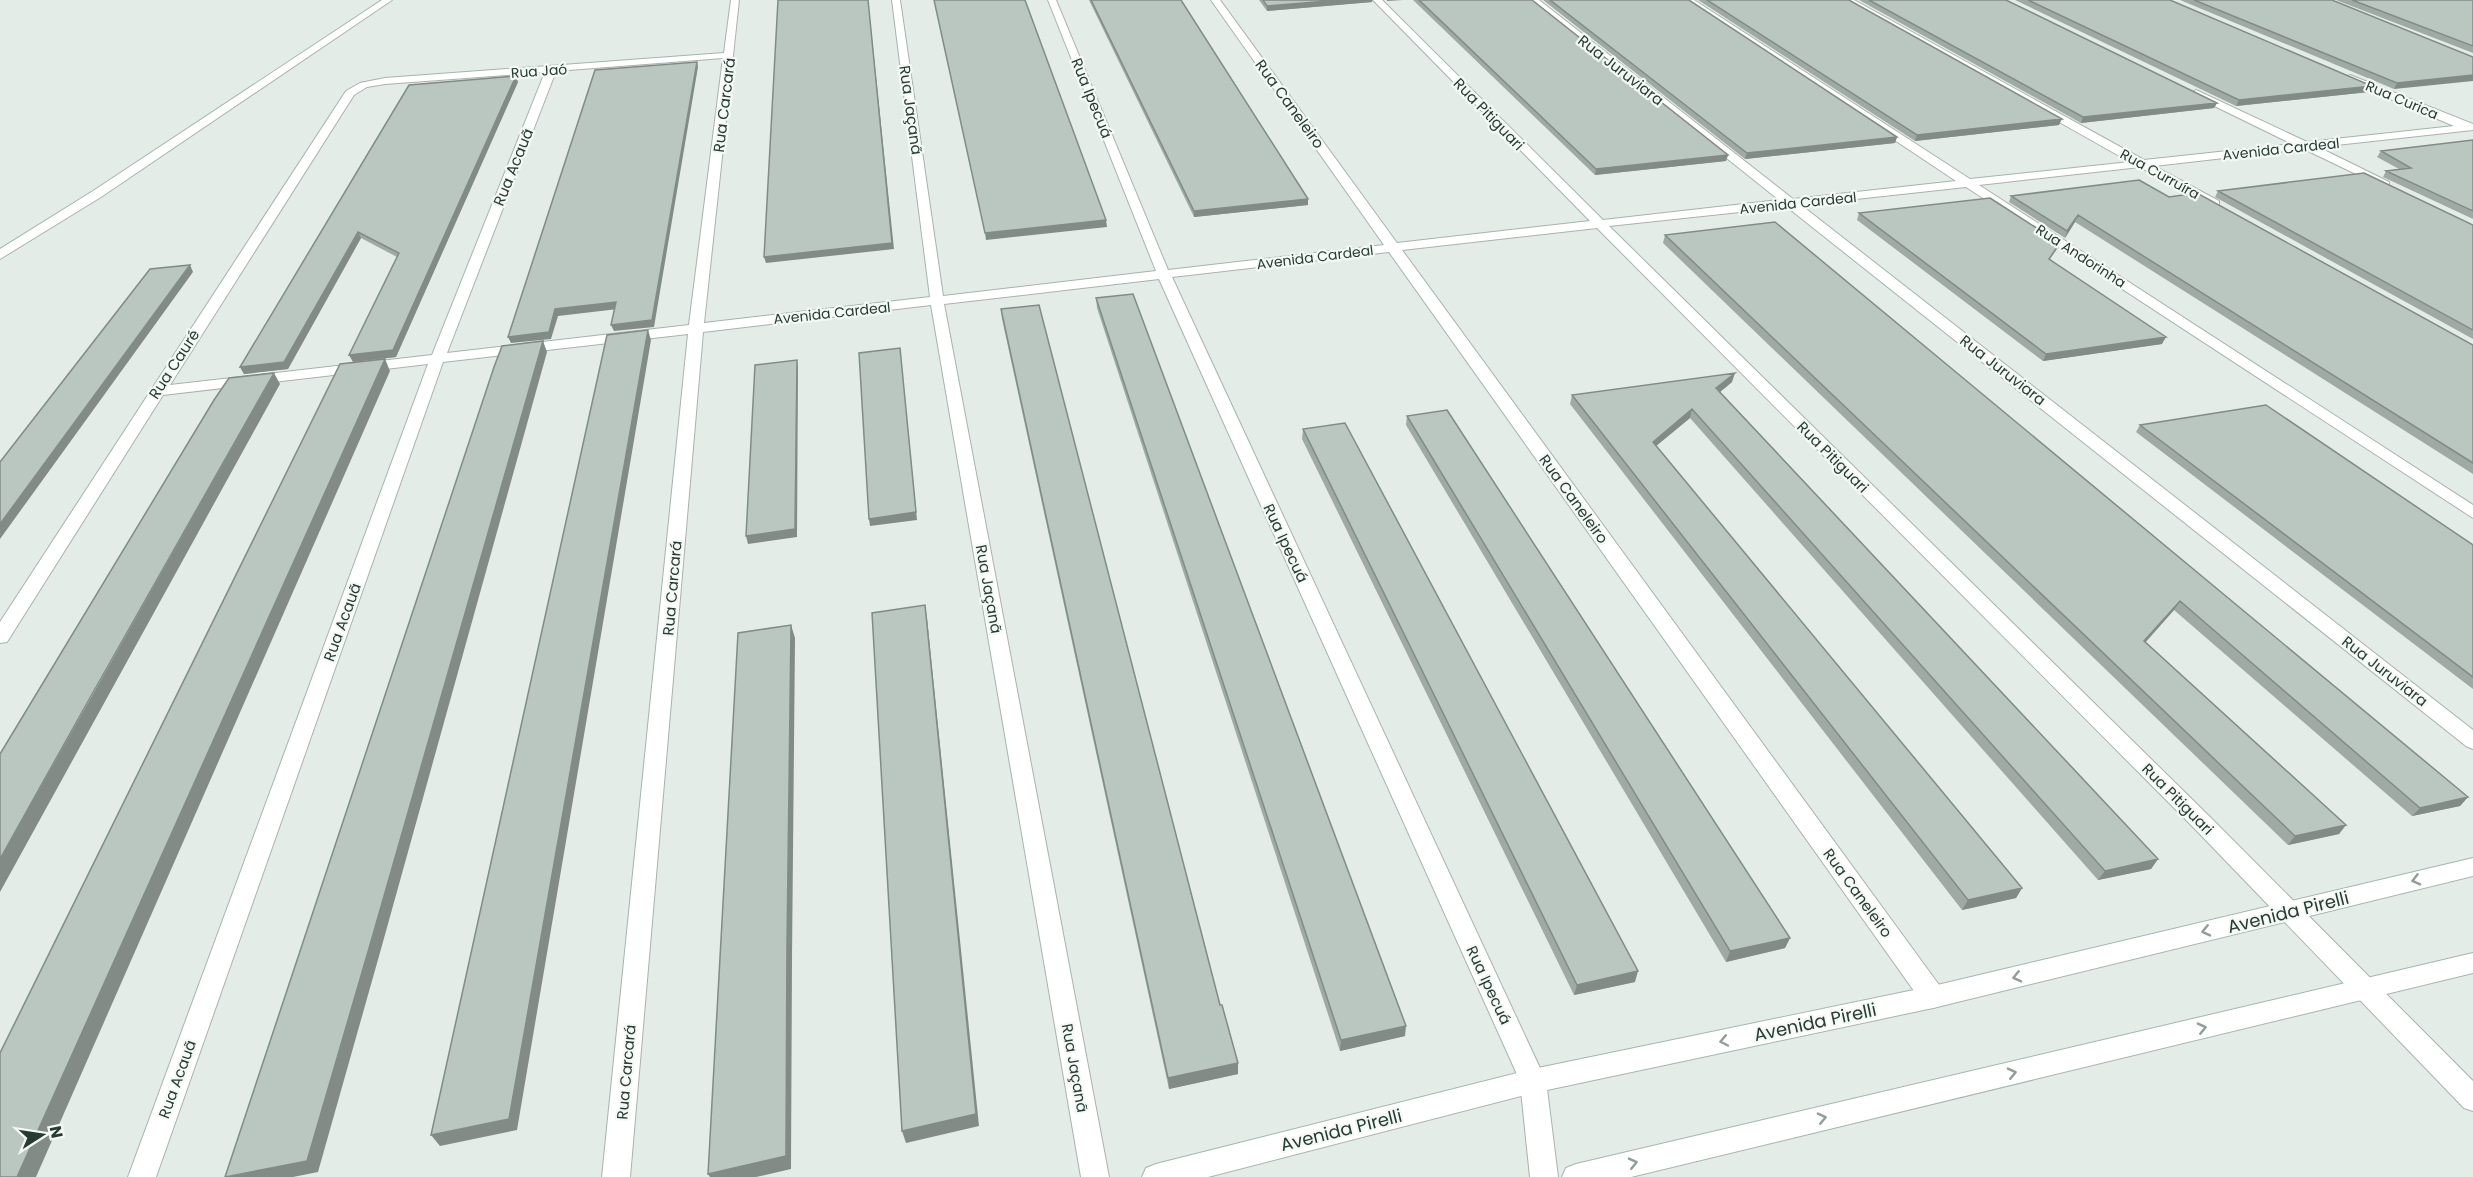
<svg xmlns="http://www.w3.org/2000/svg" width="2473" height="1177" font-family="Poppins,sans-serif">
<rect width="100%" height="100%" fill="#e4ece8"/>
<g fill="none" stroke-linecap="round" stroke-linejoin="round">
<defs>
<path id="street" d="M731 0H739L704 323 930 297 892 0H900L943 296 1156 271 1048 0H1056L1168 270 1384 245 1211 0H1220L1397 243 1590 221 1373 0H1382L1603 220 1779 200 1529 0H1539L1793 199 1956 181 1684 0H1694L1970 179 2130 162 1843 0H1854L2144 160 2292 144 2192 95 2191 93 2196 90 2307 142 2454 126 2346 80 2345 78 2350 75 2473 124V130L2318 147 2389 182V186L2385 188 2304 149 2154 166 2219 201V207L2215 208 2140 167 1979 185 2473 505V518L1966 187 1801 205 2473 730V749L2466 746 1787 207 1609 226 2209 816 2473 1081V1111L2464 1108 2194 828 1597 228 1402 250 1942 989 1945 997 1942 1005 1933 1008 1924 1005 1389 252 1172 277 1546 1081 1558 1177H1530L1520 1081 1159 279 944 304 1109 1177H1081L931 305 703 332 630 1177H602L688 334 443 362 156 1177H128L428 364 163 395 7 642 0 643V622L346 91 360 83 385 78 724 53ZM723 58 689 325 447 353 556 71ZM545 72 432 355 170 385 354 95 367 87 385 84Z"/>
<path id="secondary" d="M382 0H392L101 197 0 259V249L93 191Z
M2473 858V876L1933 1008 1533 1093 1208 1177H1142L1146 1168 1156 1164 1533 1069 1933 986Z
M2473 953V973L1631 1177H1562L1566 1168 1576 1164Z"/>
</defs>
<use href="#street" stroke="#a7b3ae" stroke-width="2"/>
<use href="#secondary" stroke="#a4b6ae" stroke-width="2"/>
<use href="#street" fill="#fff" fill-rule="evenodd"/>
<use href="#secondary" fill="#fff" fill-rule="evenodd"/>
</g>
<path fill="#a0aaa5" d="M1089 0H1181L1308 205 1194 217Z
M1259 0H1373L1372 2 1267 11Z
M1413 0H1532L1728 155 1726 161 1595 175Z
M1543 0H1689L1897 137 1895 143 1745 159Z
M1698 0H1849L2059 125 1915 141Z
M1859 0H2006L2217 103 2214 108 2081 123Z
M2015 0H2170L2369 92 2236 106Z
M2180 0H2332L2473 57 2394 89Z
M2336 0H2473V53Z
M518 82 396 357 353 362 397 257 361 238 288 369 244 374 240 367 409 85Z
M2473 140V219L2383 177 2386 171 2399 169 2377 157 2381 151Z
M2218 191 2473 225V339L2215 197Z
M2011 196 2169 197 2473 345V474L2075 222 2065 238 2009 202Z
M1859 213 2057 249 2050 259 2162 344 2043 361 1857 220Z
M1665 235 2468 797 2460 806 2412 816 2174 610 2146 642 2346 825 2339 834 2288 845 1663 243Z
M1096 298 1405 1036 1340 1051 1097 308Z
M1001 309 1238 1074 1169 1089 1002 319Z
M1732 382 1720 392 2158 859 2151 869 2098 880 1690 418 1656 446 2022 888 2016 898 1962 910 1570 404 1572 395Z
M1407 416 1790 938 1785 948 1726 962 1406 425Z
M2140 425 2473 545V689L2136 432Z
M1303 429 1635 982 1574 995 1302 439Z"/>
<path fill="#828b86" d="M868 0 894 249 766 263 764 257Z
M1340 0H1372V2L1267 11V6Z
M1387 0H1403L1387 1Z
M697 62 698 67 654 327 614 331 611 325Z
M2473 75V81L2394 89 2397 83Z
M516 76 518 82 396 357 353 362 349 355Z
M2372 86 2369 92 2236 106 2239 100Z
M2217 103 2214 108 2081 123 2083 117Z
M2062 119 2059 125 1915 141 1917 135Z
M1897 137 1895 143 1745 159 1747 153Z
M1728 155 1726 161 1595 175 1596 169Z
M1308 199V205L1194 217V211Z
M2078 215 2075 222 2065 238 2067 231Z
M1106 220 1107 227 986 240 985 233Z
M358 232 361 238 288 369 244 374 240 367Z
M190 265 193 272 0 539V524Z
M616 302 618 309 558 316 551 339 511 343 508 337 555 309Z
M648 330 651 340 517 1130 440 1146 431 1135Z
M2166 337 2162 344 2043 361 2046 354Z
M543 341 547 352 381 949 318 1172 293 1177H229Z
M900 348 917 520 870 526 869 519Z
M385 359 390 371 36 1177H17Z
M797 360 798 367 797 537 748 544 746 536Z
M274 373 280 384 0 892V859Z
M1735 373 1732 382 1714 397 1716 388Z
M1692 409 1690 418 1650 451 1653 442Z
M2180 601 2174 610 2139 649 2144 641Z
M925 605 927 618 979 1126 906 1143 902 1131Z
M791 625 795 638 792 958 791 1169 756 1177H710L708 1174 787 945Z
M2468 797 2460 806 2412 816 2420 808Z
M2346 825 2339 834 2288 845 2295 836Z
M2158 859 2151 869 2098 880 2105 871Z
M2022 888 2016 898 1962 910 1968 900Z
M1790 938 1785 948 1726 962 1730 951Z
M1638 971 1635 982 1574 995 1577 985Z
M1406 1026 1405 1036 1340 1051 1341 1040Z
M1238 1063V1074L1169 1089 1168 1078Z"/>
<path fill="#bac6c0" stroke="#828b86" stroke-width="1.5" d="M778 0H868L892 243 764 257Z
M934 0H1025L1106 220 985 233Z
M1091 0H1181L1308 199 1194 211Z
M1263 0H1340L1267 6Z
M1419 0H1532L1728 155 1596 169Z
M1550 0H1689L1897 137 1747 153Z
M1707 0H1849L2062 119 1917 135Z
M1869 0H2006L2217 103 2083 117Z
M2028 0H2170L2372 86 2239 100Z
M2194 0H2332L2473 57V75L2397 83Z
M2352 0H2473V46Z
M697 62 652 320 611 325 616 302 555 309 549 332 508 337 595 70Z
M516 76 393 350 349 355 399 253 358 232 284 362 240 367 409 85Z
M2473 140V211L2386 171 2411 168 2381 151Z
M2364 173 2473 225V330L2218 191Z
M2139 180 2169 197 2197 193 2473 345V463L2078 215 2067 231 2011 196Z
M1990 198 2060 243 2049 259 2166 337 2046 354 1859 213Z
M1775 222 2468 797 2420 808 2180 601 2144 641 2346 825 2295 836 1665 235Z
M190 265 0 524V462L150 269Z
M1133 294 1406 1026 1341 1040 1096 298Z
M1039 305 1220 1005H1222L1238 1063 1168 1078 1001 309Z
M648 330 509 1119 431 1135 607 335Z
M543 341 372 938 307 1161 225 1177 494 367 502 346Z
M900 348 916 512 869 519 859 353Z
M385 359 17 1177H0V1053L340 364Z
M797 360 795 529 746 536 755 365Z
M274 373 91 696 0 859V754L214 400 229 378Z
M1735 373 1716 388 2158 859 2105 871 1692 409 1653 442 2022 888 1968 900 1572 395Z
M2266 405 2473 545V677L2140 425Z
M1447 410 1790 938 1730 951 1407 416Z
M1345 423 1638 971 1577 985 1303 429Z
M925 605 976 1114 902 1131 872 613Z
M791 625 787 945 786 1156 708 1174 738 633Z"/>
<defs><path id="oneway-chevron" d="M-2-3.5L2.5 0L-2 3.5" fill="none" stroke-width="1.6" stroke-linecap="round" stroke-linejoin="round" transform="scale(1.5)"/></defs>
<g stroke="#929d99">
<use href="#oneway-chevron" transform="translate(2416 880) rotate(166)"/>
<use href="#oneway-chevron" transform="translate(2206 931) rotate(167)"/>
<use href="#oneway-chevron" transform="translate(2017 977) rotate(167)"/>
<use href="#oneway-chevron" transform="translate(2202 1028) rotate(-13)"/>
<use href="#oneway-chevron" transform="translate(1724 1041) rotate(168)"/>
<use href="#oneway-chevron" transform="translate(2012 1073) rotate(-13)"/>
<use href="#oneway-chevron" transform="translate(1822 1118) rotate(-13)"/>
<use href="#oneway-chevron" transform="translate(1633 1163) rotate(-13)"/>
</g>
<g text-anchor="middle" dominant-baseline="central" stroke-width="4.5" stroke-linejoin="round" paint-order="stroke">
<g font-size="14" fill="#263b33" stroke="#f4f9f6">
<text transform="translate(539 71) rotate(-4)">Rua Jaó</text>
<text transform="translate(2402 100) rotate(23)">Rua Curica</text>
<text transform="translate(2281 149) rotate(-6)">Avenida Cardeal</text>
<text transform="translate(2160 174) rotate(29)">Rua Curruíra</text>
<text transform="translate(1798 203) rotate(-6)">Avenida Cardeal</text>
<text transform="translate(2081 256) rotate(33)">Rua Andorinha</text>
<text transform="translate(1315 257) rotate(-7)">Avenida Cardeal</text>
<text transform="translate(832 313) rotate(-6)">Avenida Cardeal</text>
</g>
<g font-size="15" fill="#263b33" stroke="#f4f9f6">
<text transform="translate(1621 70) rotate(38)">Rua Juruviara</text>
<text transform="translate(1092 98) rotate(68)">Rua Ipecuá</text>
<text transform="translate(1290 104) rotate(54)">Rua Caneleiro</text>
<text transform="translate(724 105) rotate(-83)">Rua Carcará</text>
<text transform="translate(911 110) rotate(82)">Rua Jaçanã</text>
<text transform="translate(1489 114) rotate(46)">Rua Pitiguari</text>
<text transform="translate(513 167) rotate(-68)">Rua Acauã</text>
<text transform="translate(174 364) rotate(-57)">Rua Cauré</text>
<text transform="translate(2003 370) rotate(38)">Rua Juruviara</text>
<text transform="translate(1833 457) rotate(45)">Rua Pitiguari</text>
<text transform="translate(1574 499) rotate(54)">Rua Caneleiro</text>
<text transform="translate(1286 543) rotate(65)">Rua Ipecuá</text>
<text transform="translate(672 588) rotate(-85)">Rua Carcará</text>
<text transform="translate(989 589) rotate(80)">Rua Jaçanã</text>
<text transform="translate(342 622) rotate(-70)">Rua Acauã</text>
<text transform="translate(2385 671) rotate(38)">Rua Juruviara</text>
<text transform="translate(2178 799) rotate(45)">Rua Pitiguari</text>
<text transform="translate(1858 893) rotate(54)">Rua Caneleiro</text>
<text transform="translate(1489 985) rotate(65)">Rua Ipecuá</text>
<text transform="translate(1075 1068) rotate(80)">Rua Jaçanã</text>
<text transform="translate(626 1072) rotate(-85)">Rua Carcará</text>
<text transform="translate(177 1079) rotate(-70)">Rua Acauã</text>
</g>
<g font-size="18" fill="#263b33" stroke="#f4f9f6">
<text transform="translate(2288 912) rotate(-14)">Avenida Pirelli</text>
<text transform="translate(1815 1022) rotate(-12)">Avenida Pirelli</text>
<text transform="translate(1341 1130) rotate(-14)">Avenida Pirelli</text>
</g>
</g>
<g transform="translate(42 1135) rotate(78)" stroke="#f4f9f6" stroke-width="4.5" paint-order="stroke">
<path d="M0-4.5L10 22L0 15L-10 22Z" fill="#263b33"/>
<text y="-9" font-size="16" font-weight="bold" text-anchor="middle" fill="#263b33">N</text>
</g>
</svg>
